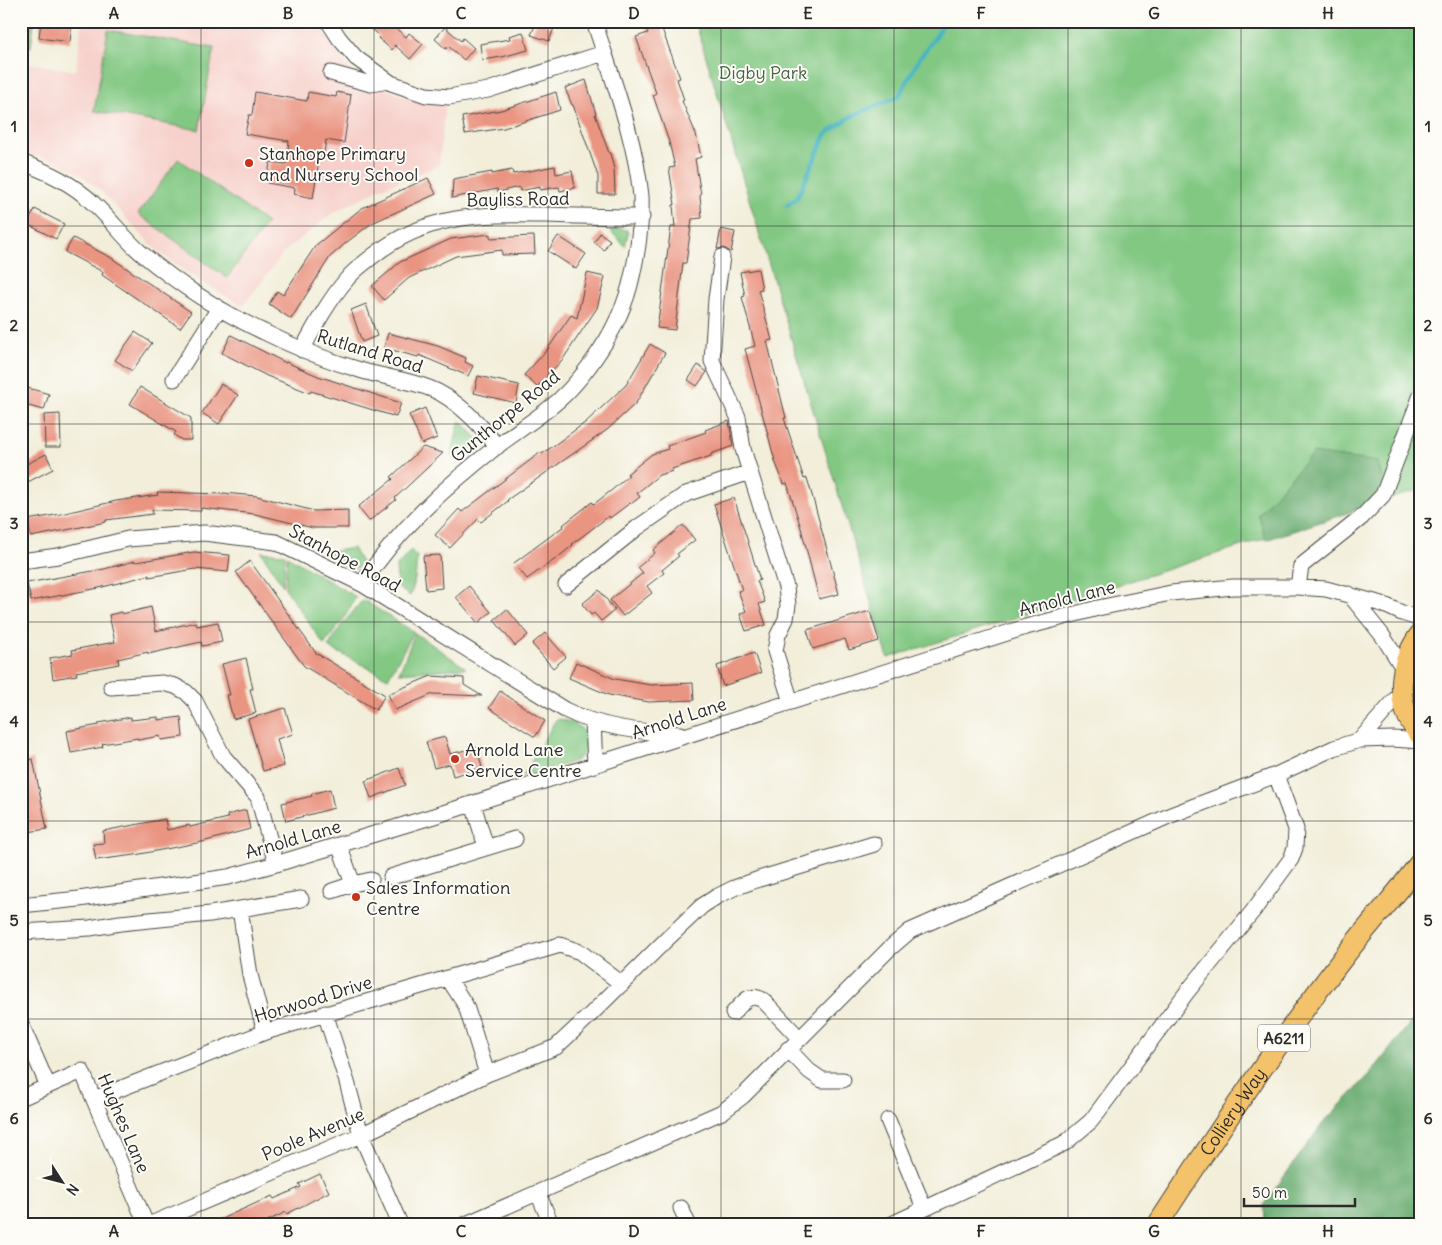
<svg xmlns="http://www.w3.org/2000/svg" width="1442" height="1245" font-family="Delius,sans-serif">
<rect width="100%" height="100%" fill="#fdfcf7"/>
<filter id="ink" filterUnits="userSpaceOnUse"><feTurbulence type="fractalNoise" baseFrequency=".02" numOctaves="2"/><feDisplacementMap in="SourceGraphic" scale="10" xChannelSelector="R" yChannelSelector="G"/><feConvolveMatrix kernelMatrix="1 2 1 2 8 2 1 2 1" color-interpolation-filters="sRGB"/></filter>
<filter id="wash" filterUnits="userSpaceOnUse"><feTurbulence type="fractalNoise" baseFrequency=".0096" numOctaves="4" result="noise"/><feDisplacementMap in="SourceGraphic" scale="20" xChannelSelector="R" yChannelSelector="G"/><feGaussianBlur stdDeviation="1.12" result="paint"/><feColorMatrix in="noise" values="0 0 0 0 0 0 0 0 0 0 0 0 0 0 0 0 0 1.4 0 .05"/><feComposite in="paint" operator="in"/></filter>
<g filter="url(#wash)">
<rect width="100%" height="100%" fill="#f2eeda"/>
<path fill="#f7d0cb" d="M82 21H316L345 63 356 73 372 83 413 100 445 106 439 166 379 189 333 213 285 251 243 306 192 276 175 264 153 247 100 190 78 173 55 161 21 152V46L31 47 29 63 76 71Z"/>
<path fill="#82c883" stroke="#567a57" d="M21 21H34L31 47 21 46Z
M695 21H1421V489L888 658Z
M108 30 214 48 199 130 94 111Z
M178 159 267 223 227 278 138 214Z
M605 226 627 230 628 234 625 246Z
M460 420 480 441 478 447 466 458 451 456Z
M353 548 362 564 358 568 350 569 323 553Z
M411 550 417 556C416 571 416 582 410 596L398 588 396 567Z
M261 552 285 554 283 586Z
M287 556 356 597 343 620 324 645 285 588Z
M365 601 414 632 388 678 328 647 341 626 361 602Z
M415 633 466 668 399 673Z
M1421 651V718C1406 698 1412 672 1421 651Z
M560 719C570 722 584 725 586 738 587 746 584 754 578 759 572 764 533 773 523 776L555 721Z"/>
<path fill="#69ac71" stroke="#4a6c4e" d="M1313 453 1378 462 1387 500 1266 540 1258 514Z
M1421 1009V1224H1265L1264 1204 1323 1123 1371 1073Z"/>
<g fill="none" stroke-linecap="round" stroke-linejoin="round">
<path stroke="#47b5c2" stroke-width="4.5" d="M787 205 797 198 826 134 852 116 899 96 919 59 939 32 942 21"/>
</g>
<g id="blocks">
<path fill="#ea9482" d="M41 21H72L70 42 39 38Z
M363 21H387L406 37 409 33 423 44 410 59 395 45 392 50 378 38 380 36Z
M537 21 554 28 549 41 531 35Z
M643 21H659L680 78 677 79 684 100 682 101 696 134 701 157 695 159 701 195 700 196 702 218 692 219 686 263H683L675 330 657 328 671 227H675L673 205H675L669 168 675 167 669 142 653 95 656 93 636 37 648 33Z
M445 27 461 41 463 38 474 48 464 60 448 46 446 49 435 39Z
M523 32 528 50 502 57 482 60 480 44 510 39 509 36Z
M586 80 596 114H595L609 153H610L614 169 615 194H598V176L573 105H572L565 88Z
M255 92 307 101 308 92 336 97 337 92 351 95 344 143 326 140 323 160H319L313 198 294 194 295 188 267 183 270 162 286 164 289 141 245 134 249 115H252Z
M556 92 560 110 504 128 465 134 462 117 501 110Z
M555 166 556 174 572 171 575 188 560 191 559 187 540 190V187L520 191 519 187 498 192 497 189 452 198 453 179 492 172V174L512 170 513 174Z
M428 178 436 194 372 223 347 242 330 257 291 319 269 304 277 291 283 295 316 245 347 220 362 208Z
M35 209 64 224 56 239 27 224Z
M721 229 735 232 731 252 724 248 717 249Z
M600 233 610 240 604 250 594 242Z
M490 234V238L534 236 535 254 502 255V250L456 256 409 278 384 300 372 286 400 262 451 239Z
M558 236 586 254 576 269 548 251Z
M73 238 110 257 191 312 180 328 102 275 103 272 65 252Z
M758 269 762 289 758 290 772 340 767 341 786 418H784L804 479 807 478 814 502 839 594 819 599 801 528 787 483 784 484 775 461 745 349 755 346 742 297 745 296 740 272Z
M587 273 605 277 597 308 563 359 537 387 524 375 547 350 571 315 577 318Z
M366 304 377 336 362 342 351 310Z
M135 332 152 343 132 371 115 360Z
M388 333 438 346 466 358 465 362 473 366 468 376 419 355 418 357 384 348Z
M231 335 286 363V362L318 376 401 403 396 417 311 391 310 393 267 376 222 353Z
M650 344 665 353 636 403 607 430 507 500 508 501 481 522 478 519 450 548 435 535 459 509 462 512 541 452 542 454 586 422 626 385Z
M698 365 707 372 697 386 688 380Z
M478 376 519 385 516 403 474 393Z
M221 384 238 395 219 424 202 413Z
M21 386 49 394 44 410 21 404Z
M140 387 191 418V440H182L174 435 176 432 130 404Z
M425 408 437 438 422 444 409 415Z
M60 414 61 447H45L44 415Z
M729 421 733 446 711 454V456L672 469 673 471 659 475 637 493 640 497 631 504 630 503 610 518 609 516 572 544 573 545 557 558 527 579 514 563 564 526 563 525 592 502 594 504 612 490 629 475 627 474 652 454 668 449 667 446 706 432 705 430Z
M423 447 443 453 395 498 396 500 369 521 358 507 393 479 391 477Z
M46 454 53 469 24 484 21 478V467Z
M157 492 223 494V493L257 496 314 511 348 510V528H313L255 514 201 508V511L152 510 153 514 106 520V522L31 537 27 520 61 514 116 501 158 495Z
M734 498 760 580 757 581 765 602 759 604 766 625 746 631 740 614 746 611 738 591 742 590 714 504Z
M683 525 695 540 677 554 679 556 662 570 664 573 647 586 652 593 623 616 610 600 643 573 638 567 655 553 653 550Z
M194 552 230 555 228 572 195 569 149 577V575L99 588 31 601 27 583 104 569 135 561 136 562Z
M440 555 442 588 426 590 423 556Z
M250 561 316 653 385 695 376 710 304 666 236 572Z
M469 586 491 612 478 623 456 597Z
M599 590 615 610 601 621 594 613 591 615 582 604Z
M151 607 156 631 196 622 197 626 218 622 222 642 202 646 201 642 148 654V652L118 659 119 664 76 672 77 675 53 679 50 658 73 654 72 650 115 642 109 615 121 612 122 614Z
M507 609 528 635 515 646 494 620Z
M870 611 879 641 849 650 845 639 813 649 807 630Z
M545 633 566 657 553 668 532 644Z
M754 653 761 673 723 686 717 666Z
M246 658 253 689H250L256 713 233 719 227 695H230L222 664Z
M576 662 615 679 651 685 693 683 694 700 649 702 609 695 569 678Z
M431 676 464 678V685L482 696 433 694 395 710 388 694Z
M500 691 545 721 535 737 489 708Z
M285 708 293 734 277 739 284 766 263 771 248 719Z
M131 717V720L158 717V720L181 717 183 737 161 740 160 736 138 740V738L102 744 103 747 71 753 67 731 99 725V723Z
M445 737 450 754 477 747 482 768 453 776 450 764 434 768 426 742Z
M33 759 47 829 21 833V762Z
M399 768 405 785 371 798 365 781Z
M330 789 334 808 286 821 282 803 312 796 311 794Z
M246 810 250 829 202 842 135 855 96 860 93 844 104 843 103 831 165 819 167 830 189 825 190 827 228 818 227 815Z
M320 1174 329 1192 287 1214 286 1212 261 1224H210L272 1196 274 1199 301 1187 299 1184Z"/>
</g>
</g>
<g filter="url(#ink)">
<use href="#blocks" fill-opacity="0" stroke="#494845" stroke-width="1"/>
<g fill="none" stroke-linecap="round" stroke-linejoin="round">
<defs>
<path id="minor" d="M328 21 339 38 356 58 391 83 426 95 449 97 488 90 604 53
M331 73 371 84 388 81
M21 162C48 172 72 183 93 203 110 218 123 237 140 252 178 284 219 311 264 332 296 348 329 361 363 371 385 377 407 380 429 388 454 397 482 425 497 447
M722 257 716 299 712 361 738 417 743 449 750 472
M302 350C315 326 329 300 347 279 354 270 364 263 373 256 427 213 481 214 546 215 578 216 610 217 642 217
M174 379 219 308
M21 561 58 556 128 539 204 533 276 542 362 584 565 710C601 728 640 732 680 734
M362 584C398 530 445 487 496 447 517 431 540 417 559 400 578 383 593 362 606 341 626 307 632 283 638 245 640 228 642 213 641 196 635 137 612 78 594 21
M566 585 637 528 686 494 750 472 786 587 788 605 786 619 778 635 775 651 791 702
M1298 587 1301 566 1361 518 1383 495 1421 395
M1349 594 1382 635 1403 668
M111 687 162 683 175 686 186 692 195 701 223 756 258 797 276 864
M593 722 595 765
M1360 740 1401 693
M473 804 486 847
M339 845 353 884
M391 877 515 839
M332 891 353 884 371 880
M21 905 79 899 228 877 276 864 437 815 1026 627 1098 608 1171 593 1233 587H1298L1326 589 1382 604 1402 613 1421 619
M240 909 250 975 265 1032
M21 932 90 928 120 923 210 914 301 899
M448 978 560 945 580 952 622 984
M325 1013 347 1082 361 1135 400 1224
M733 1013C744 1002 748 992 763 1000L800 1039
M21 1024 48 1086
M788 1049 809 1071 822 1080H843
M21 1098 82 1071 146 1224
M94 1099 265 1032 448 978 466 1006 487 1074
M888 1120 924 1208
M538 1193 551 1224
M681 1208 688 1224
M151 1224 361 1135 487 1074 556 1047 589 1016 668 938 702 906 716 897 734 888 759 879 874 844
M466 1224 722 1112 743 1096 889 949 910 931 1171 815 1276 775 1334 748 1360 740 1393 739 1421 741
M892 1224 1065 1143 1091 1121 1187 992 1253 911 1291 859 1295 848 1296 829 1276 775"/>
<g id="major">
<path d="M1421 633C1398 663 1393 706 1421 736"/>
<path id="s1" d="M1158 1224C1216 1134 1275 1046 1340 962 1366 927 1396 896 1421 861"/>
</g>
</defs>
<use href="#minor" stroke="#494845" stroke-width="17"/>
<use href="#major" stroke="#494845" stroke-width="22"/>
<use href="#minor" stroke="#fff" stroke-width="15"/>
<use href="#major" stroke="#f3c26a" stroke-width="20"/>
</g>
</g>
<path fill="none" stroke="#2b2b2b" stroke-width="1" stroke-opacity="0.55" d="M201 21V1224M374 21V1224M548 21V1224M721 21V1224M894 21V1224M1068 21V1224M1241 21V1224M21 226H1421M21 424H1421M21 622H1421M21 821H1421M21 1019H1421"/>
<g fill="#c8321e" stroke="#fdfcf7" stroke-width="2">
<circle cx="249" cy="163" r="5"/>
<circle cx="455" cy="759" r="5"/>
<circle cx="356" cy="897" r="5"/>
</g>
<g text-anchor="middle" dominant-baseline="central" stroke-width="4" stroke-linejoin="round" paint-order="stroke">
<rect fill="#fdfcf7" stroke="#6a6a68" stroke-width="1" x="1258" y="1024.5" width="52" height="27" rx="4"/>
<g font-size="16" font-weight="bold" fill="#2b2b2b">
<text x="1284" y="1038">A6211</text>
</g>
<g font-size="18" fill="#49624a" stroke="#fdfcf7">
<text x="763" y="72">Digby Park</text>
</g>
<g font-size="18" fill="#2b2b2b" stroke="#fdfcf7" text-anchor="start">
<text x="259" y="153">Stanhope Primary<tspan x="259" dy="21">and Nursery School</tspan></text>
<text x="465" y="749">Arnold Lane<tspan x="465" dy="21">Service Centre</tspan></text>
<text x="366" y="887">Sales Information<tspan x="366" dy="21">Centre</tspan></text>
</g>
<g font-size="18" fill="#2b2b2b" stroke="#fdfcf7">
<text transform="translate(518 199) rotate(-1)">Bayliss Road</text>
<text transform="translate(370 351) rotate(17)">Rutland Road</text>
<text transform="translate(505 416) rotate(-39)">Gunthorpe Road</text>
<text transform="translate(345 558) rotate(28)">Stanhope Road</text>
<text transform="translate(1067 598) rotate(-14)">Arnold Lane</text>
<text transform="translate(679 718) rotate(-18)">Arnold Lane</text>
<text transform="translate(293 839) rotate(-16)">Arnold Lane</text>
<text transform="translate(313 999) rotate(-17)">Horwood Drive</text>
<text stroke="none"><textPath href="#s1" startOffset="135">Colliery Way</textPath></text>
<text transform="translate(124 1123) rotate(67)">Hughes Lane</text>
<text transform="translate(313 1134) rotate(-23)">Poole Avenue</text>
</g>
</g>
<rect width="1442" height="1245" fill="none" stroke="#fdfcf7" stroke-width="55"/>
<g transform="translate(62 1182) rotate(126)" stroke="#fdfcf7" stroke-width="4" paint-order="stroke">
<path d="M0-4L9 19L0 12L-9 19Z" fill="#2b2b2b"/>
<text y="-8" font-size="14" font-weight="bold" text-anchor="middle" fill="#2b2b2b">N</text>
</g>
<path d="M1244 1198v8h111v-8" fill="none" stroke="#2b2b2b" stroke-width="2.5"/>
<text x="1252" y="1198" font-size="15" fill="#2b2b2b" stroke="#fdfcf7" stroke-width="4" paint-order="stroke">50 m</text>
<rect x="28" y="28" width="1386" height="1190" fill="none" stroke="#2b2b2b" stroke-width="2"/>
<g font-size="16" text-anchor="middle" font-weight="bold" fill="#2b2b2b">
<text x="114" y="19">A</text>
<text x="288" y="19">B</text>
<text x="461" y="19">C</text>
<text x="634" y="19">D</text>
<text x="808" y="19">E</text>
<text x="981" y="19">F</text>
<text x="1154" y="19">G</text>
<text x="1328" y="19">H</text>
<text x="14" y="132">1</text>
<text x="1428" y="132">1</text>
<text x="14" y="331">2</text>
<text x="1428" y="331">2</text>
<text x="14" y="529">3</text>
<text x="1428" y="529">3</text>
<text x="14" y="727">4</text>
<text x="1428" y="727">4</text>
<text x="14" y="926">5</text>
<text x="1428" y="926">5</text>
<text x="14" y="1124">6</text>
<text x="1428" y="1124">6</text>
<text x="114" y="1237">A</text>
<text x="288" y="1237">B</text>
<text x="461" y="1237">C</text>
<text x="634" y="1237">D</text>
<text x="808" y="1237">E</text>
<text x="981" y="1237">F</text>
<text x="1154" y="1237">G</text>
<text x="1328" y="1237">H</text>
</g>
</svg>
